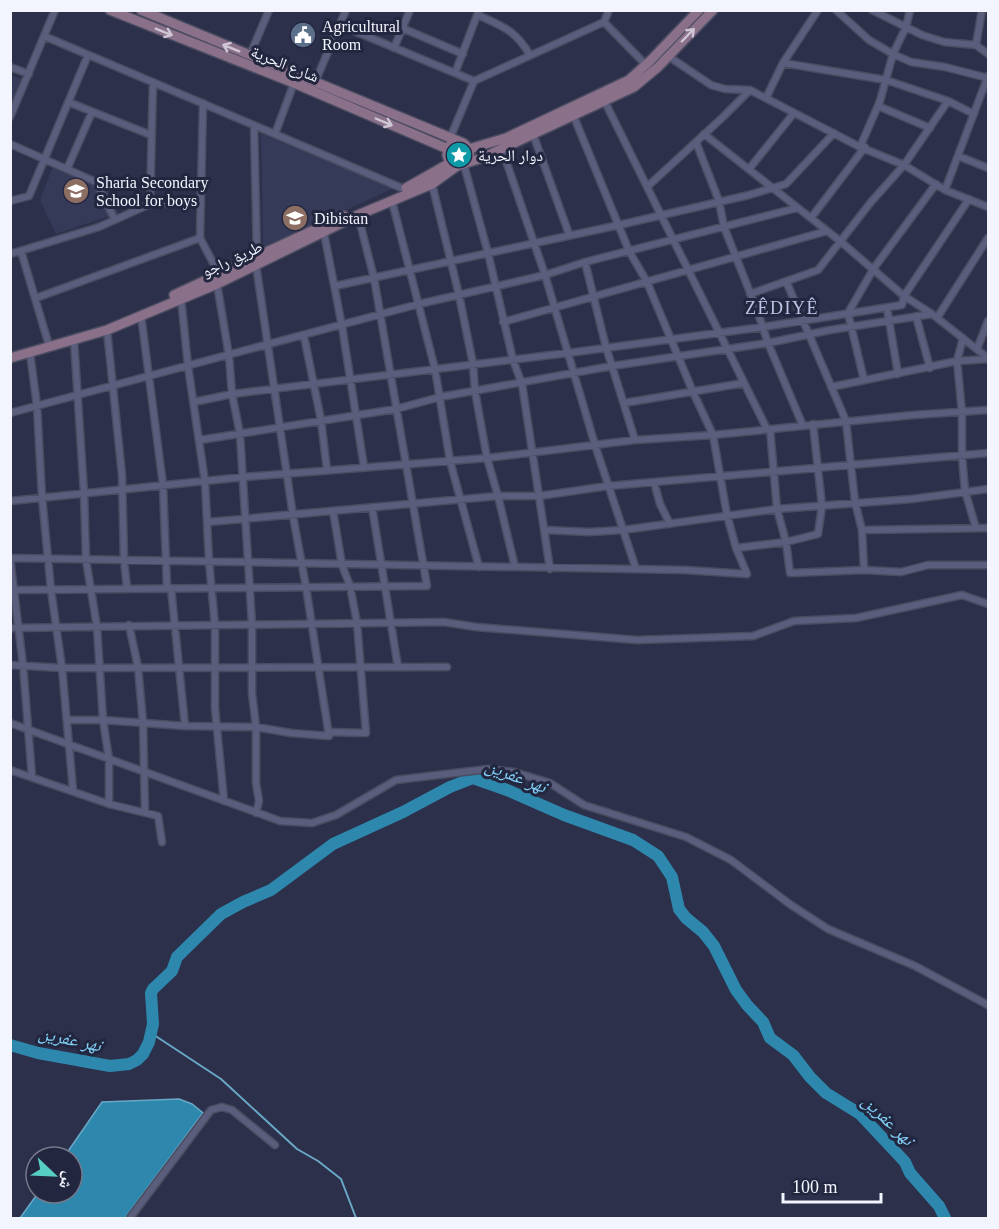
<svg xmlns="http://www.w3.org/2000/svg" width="999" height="1229" viewBox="0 0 999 1229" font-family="'Times New Roman','Noto Naskh Arabic',serif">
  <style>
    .built { fill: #363a59 }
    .water { fill: #2e88ae; stroke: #69a8c6; stroke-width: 1.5 }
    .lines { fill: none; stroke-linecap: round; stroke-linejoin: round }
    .stream { stroke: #69a8c6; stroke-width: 2 }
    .river { stroke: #2e88ae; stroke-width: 12 }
    .street-casing { stroke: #4a4c61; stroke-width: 9 }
    .secondary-casing { stroke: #4a4c61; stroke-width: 12 }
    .street { stroke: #5a5e7c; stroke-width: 6 }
    .secondary { stroke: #8b708a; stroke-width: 9 }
    .oneway { stroke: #cec6d5 }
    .labels { text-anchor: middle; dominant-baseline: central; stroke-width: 6; stroke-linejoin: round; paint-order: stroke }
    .poi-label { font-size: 16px; fill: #f2f4fe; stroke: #23263f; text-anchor: start }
    .street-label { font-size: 16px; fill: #f2f4fe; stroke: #23263f }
    .neighbourhood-label { font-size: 18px; letter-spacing: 1.5px; fill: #bec4e5; stroke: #23263f }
    .water-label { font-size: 18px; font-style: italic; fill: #80cef4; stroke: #23263f }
  </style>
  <rect width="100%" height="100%" fill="#2c304a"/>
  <!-- built -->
  <path class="built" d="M11,75l10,4 -10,25z
    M261,134l133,54 -131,60z
    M55,161l49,21 14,31 -62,21 -16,-34z"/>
  <!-- water -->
  <path class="water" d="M179,1099l13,5 11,9 -78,105h-105l18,-25h34v-36h-8l38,-55z"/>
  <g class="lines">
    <!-- stream -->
    <path class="stream" d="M151,1033l70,46 76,70 21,12 23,18 15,39"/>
    <!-- river -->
    <path class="river" d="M10,1045l28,8 72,13 19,-2 8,-4 6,-6 6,-12 4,-18 -2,-31 2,-4 19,-18 5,-14 44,-43 22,-12 28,-12 62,-46 70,-32 47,-25 23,-9 34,12 57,25 69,25 25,16 14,21 7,32 7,9 17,14 11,14 22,44 11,15 16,17 7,16 23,17 17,22 16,16 34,21 45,48 5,11 29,33 6,12"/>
    <!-- street casing -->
    <g class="street-casing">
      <path id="street" d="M836,10l33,30 24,14 18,8 34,5 43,11
        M872,10l50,25 22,7 32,3 12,9
        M478,15c26,12 37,15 52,40
        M604,22l43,44
        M340,25l134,56 130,-59 5,-12
        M402,28l61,26
        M44,36l360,153
        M976,45l6,-35
        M394,48l16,-38
        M250,55l19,-45
        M668,56l43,29 14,4 25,1 110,57 44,18 41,25 43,17
        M783,63l35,-53
        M10,67l19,7
        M455,73l24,-63
        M315,82l31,-72
        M766,98l17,-35 103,17 62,21 26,13
        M68,102l83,33
        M605,102l162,327
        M203,103l-3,135 19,36
        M878,106l52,22
        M10,117l45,-107
        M254,125l3,131
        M275,134l19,-51
        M533,134l36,100
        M704,134l136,107 64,55 28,18 56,44
        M450,138l24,-57
        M696,142l23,59 5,26 33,83 11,33 35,83
        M10,144l86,38 19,38
        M860,147l20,-46 13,-47 13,-27 4,-17
        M502,149l43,126 50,170 41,124
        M958,156l30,12
        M464,165l24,88 25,107 9,24 28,185
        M67,169l25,-57
        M749,169l45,-56
        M432,184l27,111 14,69 2,27 12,67 11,38 17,71
        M647,187l76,-70 27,-27
        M945,190l43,-114
        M10,201l19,-5 59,-141
        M392,201l43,168 15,92 29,106
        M150,204l3,-122
        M811,218l54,-71
        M324,233l18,93 22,141
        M21,251l27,91
        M10,254l89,-27 51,-23 50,-1
        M585,262l21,85 29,93
        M217,284l12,72 3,38 8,40 12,190v69l4,34v56l3,18 -3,12
        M335,286l284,-61 130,-30 37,-11 48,-51
        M750,294l68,-24 53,-68 33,-37 44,-64
        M36,298l164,-60
        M181,298l7,68 17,116 4,79 6,65v82l9,93
        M887,308l11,66
        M141,315l22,170 4,103
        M916,316l14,52
        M937,318l51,-80
        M503,322l324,-91
        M107,330l15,145 2,85 3,29
        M304,336l17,84 6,50
        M963,338l-6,23 5,51v44l3,35 11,37
        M74,340l10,153 2,67 11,67 6,93 6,39v45
        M977,349l11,-28
        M30,353l7,53 5,91 9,93 11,78 11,122
        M864,380l-16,-67 26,-45 62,-84
        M831,387l126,-26 31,-2
        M194,402l38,-8 336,-41 195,-26 139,-22 2,-9 65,-97
        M624,403l120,-20
        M10,413l409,-109 126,-29 40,-13 212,-54
        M770,429l7,80 9,33 4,31 74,-3 -2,-40 -7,-28 -9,-81 -60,-140
        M200,440l196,-31 44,-12 172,-31 156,-23 62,-13 102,-16
        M654,482l6,22 10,20
        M10,501l234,-24 243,-19 148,-18 78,-5 200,-20 75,-5
        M372,507l26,160
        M208,522l290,-26h41l69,-10 380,-33
        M545,530l44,2 34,-2 154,-21 135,-10 76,-10
        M862,530l126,-2
        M736,548l50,-6 32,-8 4,-28 -9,-82
        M10,558l675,12 62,4 -11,-26 -9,-33 -14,-80 -20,-43 -46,-110 -18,-31 -55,-134
        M10,558l13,107 9,112
        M864,570l37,2 27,-7h60
        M171,588l14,138
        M10,590l417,-4 -53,-308 -16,-63
        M129,625l9,42 5,56 2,89
        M10,628l434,-6 32,5 161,13 116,-4 41,-15 62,-3 106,-23 26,9
        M10,665l52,3 385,-1
        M67,720h36l82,6 71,1 35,6 38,3 -23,-149 -13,-71 -37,-251
        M10,723l270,98 32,2 24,-8 60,-35 92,-11 26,3 36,11 34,22 102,32 45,23 60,45 37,24 87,37 73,39
        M328,732l38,1 -9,-110 -7,-37 -8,-21 -9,-54
        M10,770l99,34 49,12 4,26
        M130,1218l81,-108 11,-3 10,3 43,35"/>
    </g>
    <!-- secondary casing -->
    <g class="secondary-casing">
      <path id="secondary" d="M110,10l184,73 154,66
        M141,10l322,133c7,5 9,12 3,20l-9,3 -7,-3 -3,-8 3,-10 10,-3
        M469,149l37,-11 123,-58 22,-20 48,-50
        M466,163l16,-5 152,-71 24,-20 55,-57
        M406,188l44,-25
        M174,295l170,-79
        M10,358l97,-28 110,-46 141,-69 74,-31 25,-18"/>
    </g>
    <!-- street -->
    <use href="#street" class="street"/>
    <!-- secondary -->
    <use href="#secondary" class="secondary"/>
  </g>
  <!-- one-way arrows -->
  <defs><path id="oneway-shaft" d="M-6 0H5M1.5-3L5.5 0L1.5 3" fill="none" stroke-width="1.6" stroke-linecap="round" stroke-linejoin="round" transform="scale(1.5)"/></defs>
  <g class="oneway">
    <use href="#oneway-shaft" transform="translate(164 32) rotate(22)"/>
    <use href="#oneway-shaft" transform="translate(688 35) rotate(-46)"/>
    <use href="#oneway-shaft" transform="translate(231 48) rotate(-158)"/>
    <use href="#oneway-shaft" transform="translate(384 122) rotate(23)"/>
  </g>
  <!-- icons -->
  <defs>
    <g id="civic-disc" transform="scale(1.35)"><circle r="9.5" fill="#5c6f8a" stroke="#23263f"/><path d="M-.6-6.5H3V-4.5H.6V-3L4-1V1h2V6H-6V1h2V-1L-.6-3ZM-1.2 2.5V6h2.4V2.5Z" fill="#fff"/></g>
    <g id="sight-disc" transform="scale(1.35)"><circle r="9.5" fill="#0f9aa8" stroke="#23263f"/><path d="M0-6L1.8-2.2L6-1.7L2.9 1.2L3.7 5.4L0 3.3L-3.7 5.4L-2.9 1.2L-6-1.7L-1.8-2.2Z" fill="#fff"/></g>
    <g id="school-disc" transform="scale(1.35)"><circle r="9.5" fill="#8d6e63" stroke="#23263f"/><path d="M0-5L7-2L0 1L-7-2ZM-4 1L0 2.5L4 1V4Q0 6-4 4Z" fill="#fff"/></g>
  </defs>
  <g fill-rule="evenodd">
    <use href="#civic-disc" x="303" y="35"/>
    <use href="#sight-disc" x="459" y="155"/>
    <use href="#school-disc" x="76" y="191"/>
    <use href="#school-disc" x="295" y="218"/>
  </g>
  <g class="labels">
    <!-- poi labels -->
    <g class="poi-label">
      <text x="322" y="26">Agricultural<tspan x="322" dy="18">Room</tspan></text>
      <text x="478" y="155">دوار الحرية</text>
      <text x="96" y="182">Sharia Secondary<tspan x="96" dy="18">School for boys</tspan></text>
      <text x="314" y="218">Dibistan</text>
    </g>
    <!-- street labels -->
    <g class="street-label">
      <text transform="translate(285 64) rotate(22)">شارع الحرية</text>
      <text transform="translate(232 259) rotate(-25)">طريق راجو</text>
    </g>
    <!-- neighbourhood labels -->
    <g class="neighbourhood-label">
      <text x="782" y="308">ZÊDIYÊ</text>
    </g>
    <!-- water labels -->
    <g class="water-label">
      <text transform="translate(516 776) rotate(21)">نهر عفرين</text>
      <text transform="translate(70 1039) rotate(12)">نهر عفرين</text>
      <text transform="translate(888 1120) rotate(44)">نهر عفرين</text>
    </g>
  </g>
  <!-- border -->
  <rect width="999" height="1229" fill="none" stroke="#f2f4fe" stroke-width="24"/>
  <!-- north arrow -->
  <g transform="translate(54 1175) rotate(113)"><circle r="28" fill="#23263f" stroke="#76788b" stroke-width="1.5"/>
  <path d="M0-4.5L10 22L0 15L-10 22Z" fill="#56cec4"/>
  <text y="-9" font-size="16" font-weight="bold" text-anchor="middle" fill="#f2f4fe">ش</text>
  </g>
  <!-- scale -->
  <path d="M783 1193v9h98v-9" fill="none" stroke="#f2f4fe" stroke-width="3"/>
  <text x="792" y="1193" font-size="18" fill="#f2f4fe" stroke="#23263f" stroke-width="4.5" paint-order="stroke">100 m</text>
</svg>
